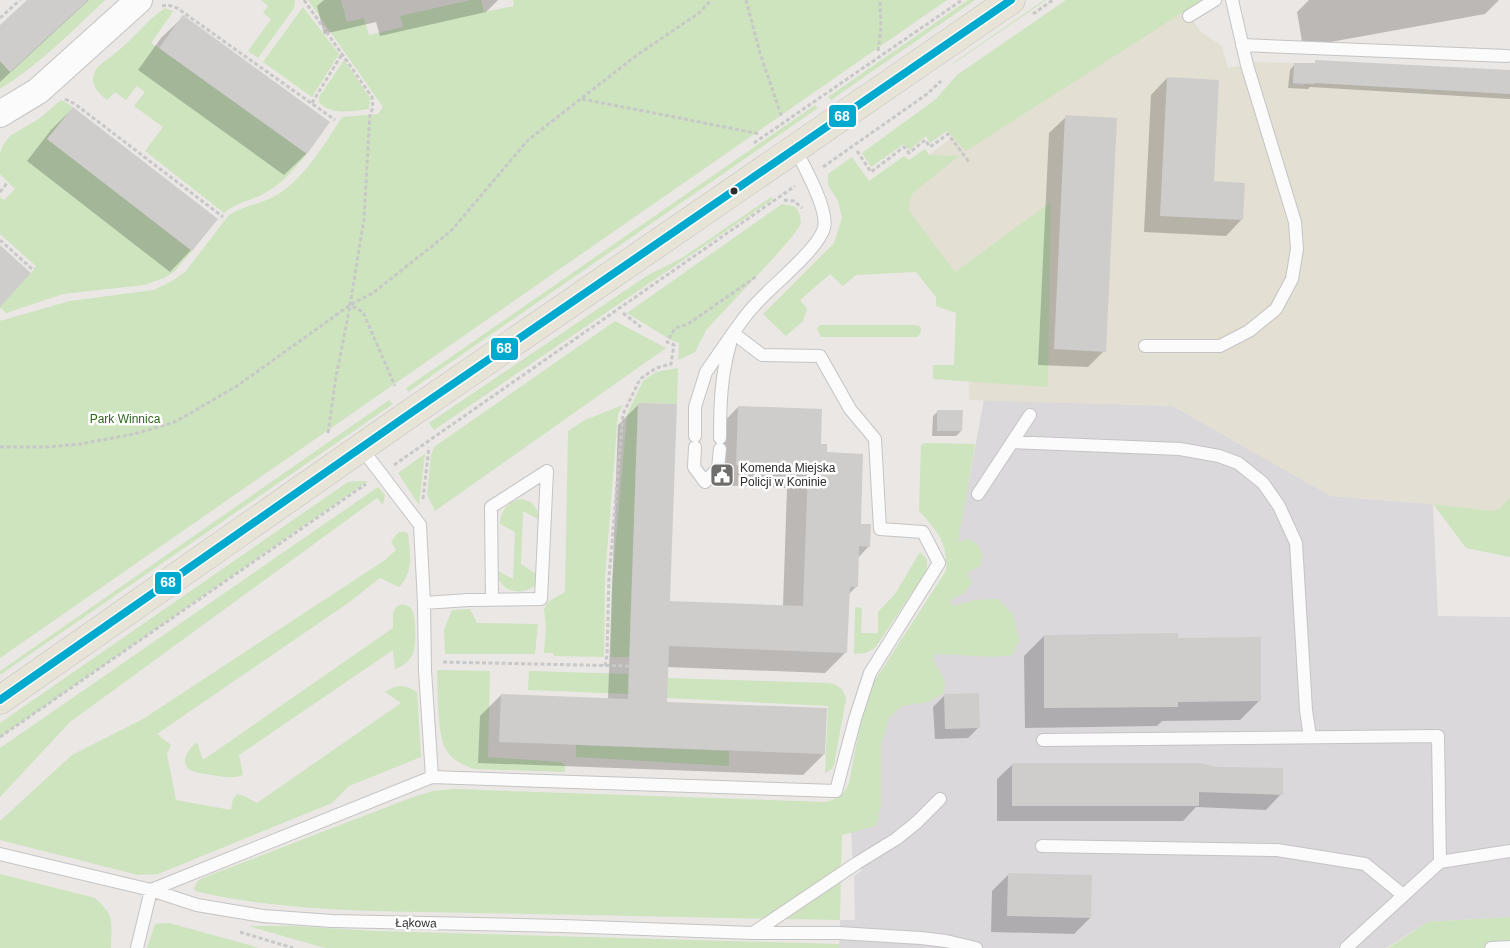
<svg xmlns="http://www.w3.org/2000/svg" width="1510" height="948" viewBox="0 0 1510 948" font-family="Arial,sans-serif">
  <style>
    .industrial { fill: #dbd8db }
    .education { fill: #e4dfd3 }
    .green { fill: #cde4bf }
    .shadow { fill: #0003 }
    .building { fill: #cfcdcb }
    .lines { fill: none; stroke-linecap: round; stroke-linejoin: round }
    .service-casing { stroke: #c4c4c4; stroke-width: 14 }
    .minor-casing { stroke: #c4c4c4; stroke-width: 28 }
    .primary-casing { stroke: #c6c4c3; stroke-width: 29 }
    .path { stroke: #c8c8c8; stroke-width: 3; stroke-dasharray: 4 2.5; stroke-linecap: butt }
    .service { stroke: #fcfbfb; stroke-width: 12 }
    .minor { stroke: #fcfbfb; stroke-width: 26 }
    .primary { stroke: #e7e3d6; stroke-width: 28 }
    .bus-1-casing { stroke: #fff; stroke-width: 11 }
    .bus-1 { stroke: #00a9ce; stroke-width: 8 }
    .bus-dot { fill: #2d2d2d; stroke: #fff; stroke-width: 2 }
    .labels { text-anchor: middle; dominant-baseline: central; stroke-width: 5; stroke-linejoin: round; paint-order: stroke }
    .park-label { font-size: 12px; fill: #2d691e; stroke: #fff }
    .poi-label { font-size: 12px; fill: #2d2d2d; stroke: #fff; text-anchor: start }
    .street-label { font-size: 12px; fill: #2d2d2d; stroke: #fff }
    .line-badge { stroke: #fff; stroke-width: 2 }
    .badge-label { font-size: 14px; text-anchor: middle; font-weight: bold; fill: #fff }
  </style>
  <rect width="100%" height="100%" fill="#eae7e4"/>
  <!-- industrial -->
  <path class="industrial" d="M984,399l189,7 158,90 102,8 5,112 72,1v300l-82,5 -42,26h-547l1,-28h15l-1,-44 8,-6 -10,-14 -2,-69 102,-216z"/>
  <!-- education -->
  <path class="education" d="M1133,0l50,4 16,26 23,16 6,22 19,-3 6,-3 41,1 -1,22 11,1v-2h10l1,-1 195,11v403l-10,11 -8,3 -59,-7 -102,-8 -158,-90 -204,-6 -2,-80 -91,-125z"/>
  <!-- green -->
  <path class="green" d="M89,0h16c-33,31 -66,65 -105,89v-28l10,11z
    M261,0h34l-1,8 -36,50 -10,-7 23,-32 -8,-6 5,-7z
    M308,0h33l6,22 17,-4 5,17 34,-8 -3,-11 71,-16h10l3,12 30,-6 -1,-6h434l-947,658v-337l70,-20 84,-11 18,-9 13,-9 44,-57c14,-9 32,-11 46,-19 28,-15 51,-54 67,-79l36,-3 5,-7z
    M968,0h7l-144,100 -3,-3z
    M1044,0h2l-93,64v-1z
    M1066,0h136l-236,151 -19,-20 -17,12 -4,-7 -17,14 -5,-6 -33,23 -9,-14 74,-54 21,-24z
    M303,7l36,47 -27,43 -49,-35z
    M165,8l8,3 -1,2 -21,30 8,5 148,106c-13,15 -27,32 -44,40 -13,7 -28,9 -39,19l-79,-62 18,-24 -29,-21 11,-14 -8,-6 -11,14 -11,-8 -8,8c-8,-7 -17,-14 -13,-26 2,-8 13,-14 19,-19 19,-14 33,-34 52,-47z
    M344,60l26,38 -1,11c-15,2 -39,7 -50,-7v-5z
    M61,100l12,7 -25,32 144,112 -17,20 -11,7 -20,7 -81,9 -57,19 -5,-5 -1,1v-9l31,-27 5,-7 -36,-32v-37l4,3 11,-11 -15,-15v-21l3,-8 7,-9 30,-18z
    M815,105l3,3 -410,284 -2,-4z
    M925,149l4,6 30,1 -45,36c-6,8 -7,14 -2,23l43,57 96,-70 -3,185 -115,-8v-14h21l2,-52 -20,-7v-9l-20,-25 -60,3 -13,11 -13,-12 -30,26 7,9 -4,12 -17,15 -23,-22 71,-71 8,-25 -4,-17 -10,-16v-11l24,-17 17,24 35,-25 5,4z
    M771,197l2,2 -339,231 -5,-7 219,-148 34,-17z
    M782,204l14,3 4,8 1,9 -9,13 -25,28 -61,65 -11,22 -17,8 1,-17 -8,-3 -44,-27z
    M615,321l51,27 -231,163 -8,-16 4,-40 3,-8z
    M819,325h96l5,1c2,5 1,8 -3,11h-96l-4,-8z
    M678,368l-1,36 -39,-1 -9,254h-18l1,-71 15,-172 16,-33 13,-9z
    M389,400l4,4 -393,271v-4z
    M623,405l-5,9 -13,163 -1,80 -50,-1 -1,-3h-9l2,-25 -2,-19 5,-8 16,-9 3,-161 17,-11z
    M925,443l50,1 -17,99 9,-4 10,4 6,13 -3,10 -13,7 5,10 -9,11 -11,5 -3,5 9,1 16,-5 24,-1 15,15 6,26 -6,15c-25,4 -51,-1 -77,-1l-4,5 13,21 -1,13 -16,9 -26,4 -13,12 -8,27v60l-5,21 -34,9 -2,85c-121,-2 -242,-5 -363,-7 -94,-2 -190,0 -282,-22l-1,-3 4,-7 5,-3 210,-81 20,-6 21,-2 371,13c12,-2 19,-8 24,-19l17,-89 80,-123c2,-29 -9,-40 -27,-60l2,-66z
    M425,454l-6,51 -21,-32z
    M356,481h12l-368,256v-14l348,-241z
    M378,487l7,8 -2,10 -6,-7 -307,224 -70,75v-49z
    M1510,497v60l-44,-9 -33,-44 59,7 8,-3z
    M522,499c10,2 17,9 16,20l-15,-8 -2,53 15,10 -2,12c-13,11 -37,5 -36,-15l15,8 2,-47 -15,-8c0,-13 9,-24 22,-25z
    M399,532h6l3,2c2,20 6,38 -9,53l-19,-9 -32,25 -191,131 14,11 -4,9 9,46 55,10 2,-11 4,-5 7,2 13,7 144,-100 -16,-11c11,-8 20,-8 32,0l4,65 -72,29 -17,17 -174,71 -20,1 -138,-35v-19l72,-66 71,-36 242,-159 11,-10 -5,-9z
    M920,552l7,7v11l-52,78 -10,5 -11,1 1,-47 7,1 -1,25h17v-21l17,-18z
    M402,604c4,1 8,2 10,6 4,7 4,32 2,40 -2,10 -11,16 -19,19l-2,-19 -154,105 4,20c-10,4 -21,2 -31,0 -6,-1 -15,-2 -20,-4 -15,-8 -3,-22 5,-29l6,18 190,-132v-15l3,-6z
    M470,609l7,14 61,1 -3,30h-90l-1,-24 8,-20z
    M437,670l53,1 -2,86 73,5 4,3v7l-90,-3c-11,-3 -23,-9 -29,-19 -9,-16 -8,-60 -9,-80z
    M529,671l99,3v20l-100,-4z
    M667,678l161,5c10,1 16,6 18,16l-12,66 -2,4 -7,4 3,-67 -161,-8z
    M576,745l153,6v15l-153,-9z
    M0,874l95,24c21,19 16,23 16,50h-111z
    M1510,917v31h-122l40,-26z
    M169,923l80,22 10,3h-112l8,-24z
    M248,926h46l82,5 463,13v4h-514z"/>
  <!-- shadow -->
  <path class="shadow" d="M29,0h60l-89,82v-55z
    M324,0h174l-12,12 -106,24 -4,-14 -52,12 -7,-28z
    M1309,0h190l-14,14 -182,33 -6,-35z
    M183,17l145,105 -22,32 -22,21 -146,-105 23,-32z
    M1316,62l194,10v27l-200,-12 -2,2 -20,-1 2,-18 5,-6h19z
    M1167,78l45,104 30,37 -16,17 -82,-4 7,-137z
    M73,108l118,142 -21,22 -143,-111 24,-31z
    M1066,117l38,234 -16,16 -50,-2 11,-232z
    M639,404l30,198 114,4 4,-118 -71,-3 2,-57 20,-21 82,38 6,9 43,92 -11,12 -2,29 -8,8 -2,57 -21,21 -158,-6 -2,36 159,51 -21,21 -325,-12 2,-47 21,-21 107,4 10,-274z
    M938,411l23,20 -5,5h-24l1,-20z
    M1044,636l132,3 84,61 -20,20 -78,1 -5,5 -132,2 -1,-72z
    M944,696l35,31 -11,11 -33,1 -2,-32z
    M1013,764l268,30 -15,16 -70,-3 -13,14h-186v-42z
    M1009,874l81,44 -16,16 -83,-2 1,-41z"/>
  <!-- building -->
  <path class="building" d="M27,0h61l-78,72 -10,-11v-36z
    M183,15l147,107 -23,32 -148,-106z
    M1315,60l195,10v24l-195,-11 -1,1 -21,-1 1,-20h21z
    M1167,77l52,3 -5,101 31,2 -2,37 -83,-4z
    M73,107l145,112 -26,32 -145,-112z
    M1065,115l52,3 -11,234 -52,-3z
    M0,245l31,28 -31,34z
    M638,403l39,1 -7,197 133,5 5,-138 -72,-3 2,-59 84,3 -1,35h6v8l36,2 -2,70h10l-1,23 -11,-1 -1,41h-8l-3,66 -178,-7 -2,56 160,6 -2,46 -326,-12 2,-48 127,5z
    M937,410h26l-1,21h-25z
    M1178,633v5l83,-1v64l-83,1v5l-134,1v-73z
    M979,693l1,35 -35,1 -1,-35z
    M1012,763h187l19,4 65,1v27l-84,-3v14h-187z
    M1008,873l84,2 -1,43 -84,-2z"/>
  <g class="lines">
    <!-- service casing -->
    <g class="service-casing">
      <path id="service" d="M1189,16l26,-16
        M1242,45l265,11
        M1145,346h75l29,-15 27,-22 16,-30 5,-30 -2,-27 -48,-157 -15,-65
        M695,436v-29l11,-35 27,-39
        M720,438c0,-34 1,-62 10,-94
        M1012,442l168,7 39,7 19,7 25,20 16,23 17,37 10,167 4,27
        M695,447l-1,20 11,15 13,-14 2,-19
        M978,494l52,-79
        M492,599l-1,-92 56,-36
        M424,603l44,-3 73,-1 6,-128
        M1043,740l395,-4 2,126 -94,86
        M432,777l404,14 19,-72 15,-46 69,-110 -16,-31 -43,-3 -5,-90 -25,-30 -30,-53 -58,-1 -29,-22c7,-9 13,-19 21,-27 16,-19 64,-56 70,-78 5,-18 -20,-62 -29,-79
        M1042,846l235,4 88,14 38,31
        M0,854l151,36 46,15 66,11 69,5 230,5 191,7h86l82,5 25,3 30,7
        M1440,862l70,-11
        M753,933l104,-70 39,-24 20,-16 24,-24
        M137,948l14,-58 281,-113 -7,-106 -1,-68 -4,-78 -58,-76
        M1491,948l19,-1"/>
    </g>
    <!-- minor casing -->
    <g class="minor-casing">
      <path id="minor" d="M0,114l38,-23 101,-91"/>
    </g>
    <!-- primary casing -->
    <g class="primary-casing">
      <path id="primary" d="M0,700l405,-283 606,-417"/>
    </g>
    <!-- path -->
    <path class="path" d="M304,0l68,97 1,11 -3,5 -6,106 -14,86 13,7 32,74
      M746,0l14,53 22,65
      M162,6l6,-1 9,3 158,112
      M1033,14l20,-14
      M0,18l20,-18
      M878,51l3,-23 -1,-28
      M65,99l10,5 148,113
      M582,99l178,35
      M312,103l30,-49
      M754,143l208,-143
      M857,151l14,21 33,-25 5,6 16,-13 5,7 18,-13 21,28
      M823,167l104,-73 14,-13
      M0,192l7,-9
      M784,200l10,1 8,7
      M0,240l32,29
      M623,313l18,14
      M328,433l8,-56 14,-71
      M0,447h46l34,-3 54,-10 41,-12 62,-36 113,-81 23,-12 78,-62 77,-91 109,-85 62,-42 12,-13
      M394,465l401,-279
      M423,499l6,-52
      M443,662l186,4
      M605,666l2,-11 2,-78 14,-163 17,-35 16,-11 15,-4 3,-19 -7,-3 8,-14 13,-4 69,-48
      M0,737l366,-253
      M240,932l53,16"/>
    <!-- service -->
    <use href="#service" class="service"/>
    <!-- minor -->
    <use href="#minor" class="minor"/>
    <!-- primary -->
    <use href="#primary" class="primary"/>
    <!-- bus-1 casing -->
    <g class="bus-1-casing">
      <path id="bus-1" d="M0,700l405,-283 606,-417"/>
    </g>
    <!-- bus-1 -->
    <use href="#bus-1" class="bus-1"/>
  </g>
  <!-- icons -->
  <defs>
    <g id="civic-square" transform="scale(1.25)"><rect x="-9" y="-9" width="18" height="18" rx="4" fill="#6f6e6d" stroke="#fff"/><path d="M-.6-6.5H3V-4.5H.6V-3L4-1V1h2V6H-6V1h2V-1L-.6-3ZM-1.2 2.5V6h2.4V2.5Z" fill="#fff"/></g>
  </defs>
  <g fill-rule="evenodd">
    <use href="#civic-square" x="722" y="475"/>
  </g>
  <!-- markers -->
  <circle class="bus-dot" cx="734" cy="191" r="4.5"/>
  <g class="labels">
    <!-- park labels -->
    <g class="park-label">
      <text x="125" y="419">Park Winnica</text>
    </g>
    <!-- poi labels -->
    <g class="poi-label">
      <text x="740" y="468">Komenda Miejska<tspan x="740" dy="14">Policji w Koninie</tspan></text>
    </g>
    <!-- street labels -->
    <g class="street-label">
      <text transform="translate(416 923) rotate(1)">Łąkowa</text>
    </g>
  </g>
  <g class="line-badge">
    <rect x="828" y="104" width="29" height="24" rx="5" fill="#00a9ce"/>
    <rect x="490" y="337" width="29" height="24" rx="5" fill="#00a9ce"/>
    <rect x="154" y="571" width="28" height="24" rx="5" fill="#00a9ce"/>
  </g>
  <g class="badge-label">
    <text x="842" y="121">68</text>
    <text x="504" y="353">68</text>
    <text x="168" y="587">68</text>
  </g>
</svg>
